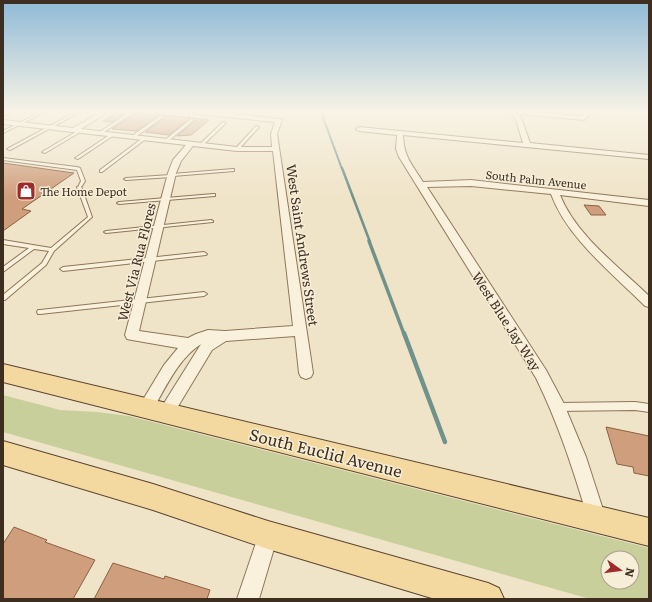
<svg xmlns="http://www.w3.org/2000/svg" width="652" height="602" viewBox="0 0 652 602" font-family="Literata,serif">
  <style>
    .green { fill: #c9cf9b; fill-rule: evenodd }
    .lines { fill: none; stroke-linecap: round; stroke-linejoin: round }
    .stream-far3 { stroke: #6f938a; stroke-width: 2 }
    .stream-far2 { stroke: #6f938a; stroke-width: 2.5 }
    .stream-far1 { stroke: #6f938a; stroke-width: 3.5 }
    .stream { stroke: #6f938a; stroke-width: 4.5 }
    .building { fill: #cf9f7d; stroke: #8d5f41 }
    .lane-casing { stroke: #8d765c; stroke-width: 2 }
    .street-casing { stroke: #8d765c; stroke-width: 2 }
    .primary-casing { stroke: #5b4430; stroke-width: 2 }
    .lane { fill: #faf1dc; fill-rule: evenodd }
    .street { fill: #faf1dc; fill-rule: evenodd }
    .primary { fill: #f3d9a0; fill-rule: evenodd }
    .labels { text-anchor: middle; dominant-baseline: central; stroke-width: 3; stroke-linejoin: round; paint-order: stroke }
    .far-street-label { font-size: 11px; fill: #3d2e20; stroke: #f7eed8 }
    .far-poi-label { font-size: 11px; fill: #3d2e20; stroke: #f7eed8; text-anchor: start }
    .street-label { font-size: 13px; fill: #3d2e20; stroke: #f7eed8 }
    .near-street-label { font-size: 16px; fill: #3d2e20; stroke: #f7eed8 }
  </style>
  <rect width="100%" height="100%" fill="#f0e4c8"/>
  <!-- green -->
  <path class="green" d="M3,395l57,15 37,2 32,4 520,132v51h-59l-587,-167zM608,558h24v24h-24z"/>
  <g class="lines">
    <!-- stream-far3 -->
    <path class="stream-far3" d="M321,112l21,57"/>
    <!-- stream-far2 -->
    <path class="stream-far2" d="M342,168l28,74"/>
    <!-- stream-far1 -->
    <path class="stream-far1" d="M369,241l35,93"/>
    <!-- stream -->
    <path class="stream" d="M404,333l41,109"/>
  </g>
  <!-- building -->
  <path class="building" d="M118,112h9l-14,10 -10,-1z
    M134,112l26,3 -24,16 -24,-2 22,-15z
    M161,115l24,2 6,1 -22,17 -24,-3 19,-14v-2z
    M192,118l17,2 -18,15 -14,1 18,-15v-2z
    M3,163l71,10 -52,36 9,2 -28,20z
    M584,205l15,1 7,9h-15z
    M606,427l43,9v40l-15,-3 -1,-6 -16,-3z
    M14,527l33,13 -2,2 50,18 -22,39h-70v-55z
    M113,563l51,16 1,-3 45,14 -3,9h-113z"/>
  <g class="lines">
    <!-- lane casing -->
    <g class="lane-casing">
      <path id="lane" d="M7,112h4l-8,4v-2z
        M41,112h4l-42,21v-2z
        M76,112h4l-70,38 -3,-1z
        M130,112l3,1 -32,21 -3,-1z
        M160,116l3,1 -29,21h-2v-2z
        M191,119l3,1 -27,22h-2v-2z
        M223,122l3,1 -24,23h-2v-2z
        M256,126l3,1 -21,23h-2v-2z
        M79,130l3,1 -37,22 -3,-1z
        M111,134l3,1 -36,24 -3,-1z
        M144,137l3,1 -45,34h-2v-2z
        M3,158l74,9 3,1 5,13 -3,5h-1l11,31 -38,34 -8,14 -41,35h-2v-5l39,-32 7,-12 -15,-2 -31,23v-5l26,-19 -26,-4v-4l48,8 37,-31 -11,-30 2,-1v-1l2,-4 -4,-11 -74,-10z
        M233,169h1v2l-61,5 -2,1 -45,3 -2,-1 2,-1 44,-3 2,-1z
        M213,194h2v2l-96,8 -2,-1 2,-1z
        M211,220l2,1v1l-107,11 -2,-1 2,-1z
        M204,252l3,2 -1,1 -143,16 -3,-2 3,-2z
        M204,292l3,2 -3,2 -164,18h-2l-1,-2 1,-2h2z
        M635,402l14,2v8l-14,-2 -77,1 -3,-2 -1,-2 1,-2 3,-2z"/>
    </g>
    <!-- street casing -->
    <g class="street-casing">
      <path id="street" d="M101,112h7l-27,17 156,18h35l-1,-13 4,-12 -80,-8 -3,-2h23l66,7 1,1 -5,14 36,239 -2,4 -5,2 -5,-2 -2,-4 -4,-37 -69,5 -14,9 -41,68 -5,2 -5,-2 -3,-5 3,-5 40,-64c-24,16 -36,45 -50,69l-5,2 -5,-2 -3,-5 3,-5 23,-38 14,-17 -46,-8 -5,-1 -2,-4 43,-162 5,-13 13,-15 -183,-21v-4l70,8zM193,146l44,5h36l20,175 -68,5 -17,-1 -12,4 -8,4 -49,-7 37,-158 5,-12z
        M511,112h25l46,4 4,-4h6l-8,8 -65,-6 3,6 8,23 119,12v4l-246,-24c1,23 9,29 20,47l48,-2 178,20v6l-89,-11c16,40 58,71 89,101v11l-4,-1c-33,-33 -78,-68 -94,-112l-80,-8 -44,1 119,183 17,32 23,55 20,62 -2,7 -7,2 -7,-2 -2,-7c-15,-50 -29,-94 -52,-141l-137,-221 -3,-8 1,-14 -38,-4 -3,-2 3,-2 164,16 -7,-23z
        M268,525l7,3 3,7 -19,64h-22l24,-71z"/>
    </g>
    <!-- primary casing -->
    <g class="primary-casing">
      <path id="primary" d="M3,364l646,154v28l-646,-164z
        M3,441l150,43 115,37 220,62 11,5 5,11h-69l-167,-50 -115,-39 -150,-45z"/>
    </g>
    <!-- lane -->
    <use href="#lane" class="lane"/>
    <!-- street -->
    <use href="#street" class="street"/>
    <!-- primary -->
    <use href="#primary" class="primary"/>
  </g>
  <!-- sky -->
  <linearGradient id="sky" x2="0" y2="1"><stop stop-color="#8fbad6"/><stop offset="0.57" stop-color="#f8f3e6"/><stop offset="1" stop-color="#f8f3e6" stop-opacity="0"/></linearGradient>
  <rect width="652" height="196" fill="url(#sky)"/>
  <!-- icons -->
  <defs>
    <g id="shop-square" transform="scale(1)"><rect x="-9" y="-9" width="18" height="18" rx="4" fill="#9e2a2b" stroke="#f7eed8"/><path d="M-5-2.5h2.3a2.7 3.5 0 0 1 5.4 0H5L5.5 6h-11ZM-1.5-2.5h3a1.5 2.3 0 0 0-3 0Z" fill="#fff"/></g>
  </defs>
  <g fill-rule="evenodd">
    <use href="#shop-square" x="26" y="191"/>
  </g>
  <g class="labels">
    <!-- far-street labels -->
    <g class="far-street-label">
      <text transform="translate(536 179) rotate(6)">South Palm Avenue</text>
    </g>
    <!-- far-poi labels -->
    <g class="far-poi-label">
      <text x="40" y="191">The Home Depot</text>
    </g>
    <!-- street labels -->
    <g class="street-label">
      <text transform="translate(303 245) rotate(82)">West Saint Andrews Street</text>
      <text transform="translate(136 262) rotate(-76)">West Via Rua Flores</text>
      <text transform="translate(507 321) rotate(57)">West Blue Jay Way</text>
    </g>
    <!-- near-street labels -->
    <g class="near-street-label">
      <text transform="translate(326 452) rotate(14)">South Euclid Avenue</text>
    </g>
  </g>
  <!-- border -->
  <rect width="652" height="602" fill="none" stroke="#3d2e20" stroke-width="8"/>
  <!-- north arrow -->
  <g transform="translate(620 570) rotate(104)"><circle r="19" fill="#f7eed8" stroke="#ada18e"/>
  <path d="M0-3L7 15L0 10L-7 15Z" fill="#9e2a2b"/>
  <text y="-6" font-size="11" font-weight="bold" text-anchor="middle" fill="#3d2e20">N</text>
  </g>
</svg>
